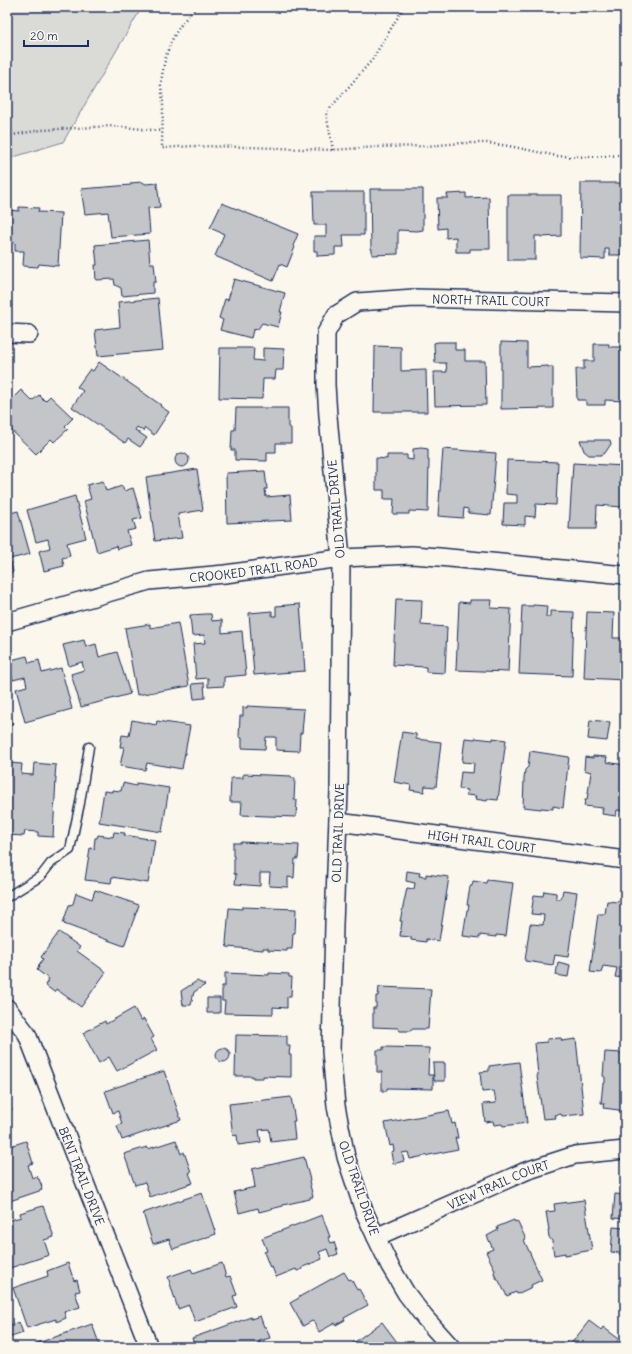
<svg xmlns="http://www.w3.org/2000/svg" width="632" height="1354" viewBox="0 0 632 1354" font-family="Delius,sans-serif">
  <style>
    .green { fill: #dadad7; stroke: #7a849a }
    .building { fill: #c3c5c9; stroke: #1b2f5e }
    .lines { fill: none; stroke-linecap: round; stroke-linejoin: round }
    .lane-casing { stroke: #1b2f5e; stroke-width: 11 }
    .street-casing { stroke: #1b2f5e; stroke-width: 20 }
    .path { stroke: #1b2f5e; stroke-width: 2.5; stroke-dasharray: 1 3; stroke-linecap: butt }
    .lane { stroke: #fbf7ec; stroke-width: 8 }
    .street { stroke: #fbf7ec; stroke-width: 17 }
    .labels { text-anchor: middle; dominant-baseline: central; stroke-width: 3.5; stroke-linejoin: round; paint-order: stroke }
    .street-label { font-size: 12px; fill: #1b2f5e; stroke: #fbf7ec }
  </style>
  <rect width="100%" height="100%" fill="#fbf7ec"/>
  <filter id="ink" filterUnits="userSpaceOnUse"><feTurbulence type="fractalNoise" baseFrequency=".025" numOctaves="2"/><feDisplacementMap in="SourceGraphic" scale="8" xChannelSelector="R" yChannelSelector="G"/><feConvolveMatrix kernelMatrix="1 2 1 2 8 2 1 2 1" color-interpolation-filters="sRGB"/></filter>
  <g filter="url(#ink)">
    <!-- green -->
    <path class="green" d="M7,7h135l-79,135 -56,17z"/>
    <!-- building -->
    <path class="building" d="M142,182l4,2 11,-1 3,24 -12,1 2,26 -39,3 -3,-25 -23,2 -4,-25 50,-4v-2z
      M581,183h44v72h-16v-6h-4v10l-25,-1z
      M370,189h53v41l-6,1 -19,-1v24l-26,1v-6h-1z
      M313,192h51v43h-21l1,12h-9v8l-18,1v-5h-3v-15h12v-11h-12z
      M466,193v5l23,-1 1,52h-20v3h-14v-15l-10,1v-10l-8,1 -1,-31h11l-1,-4z
      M508,195h53v41l-20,1v-1h-6v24h-27z
      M222,203l76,31 -5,12 2,1 -8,20 -7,-3 -7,17 -58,-25 9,-22 -14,-6z
      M19,207l20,1 -1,4 23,1 -3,53 -19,-2 -1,3 -15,-1 1,-15h-9v-8l-8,-1 2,-32 10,1z
      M148,240l2,23h4l2,19h-3v11l-31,3 -1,-8 -6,-3 -1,-6 -18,1 -1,-15h2l-2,-20z
      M234,279l51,14 -5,19h2l-4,15 -16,-4 -4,6 -5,1 -2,8 -31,-8 3,-10 -4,-2 6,-19 3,1z
      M158,298l5,52 -65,6 -3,-26 25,-3 -2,-25z
      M438,342h17v8h10v11h20l1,44 -51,1 -1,-34h13l-1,-9h-11l-1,-20z
      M501,342l26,1v24l21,-1v1h5v41l-52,1z
      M594,344h15v3h16v54l-20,-1v5h-19v-5h-9l-1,-31h8v-8h10z
      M375,346l26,1v24l25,-1 1,42h-53z
      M220,348h34l-1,12 10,1v-13l21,1 -1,21h-7l-1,9h-12l-1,20 -43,-1z
      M99,362l62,43 -1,1 9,6 -15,23 -9,-7 -2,3 -6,-4 -2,3 12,8 -7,9 -12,-8 -3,4 -53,-36 11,-16 -6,-4 13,-18 3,2z
      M21,390l11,11 7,-6 6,6 5,-5 23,22 -8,8 3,3 -14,13 -3,-3 -15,15 -29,-28v-19l5,-4 -2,-2z
      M236,408h52v19l3,1v15h-15v9h-9v9l-32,-1v-10h-4l1,-20h3z
      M580,440h30l1,4 -6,9 -4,2h-12l-5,-4z
      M421,448l7,1v11h1l-1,52 -19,-1v3h-16l1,-15h-10v-9h-8v-32l11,1v-4h20v4l6,1v-11z
      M443,449l53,4 -5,62 -23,-2v-4l-4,-1 -1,10 -25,-2z
      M175 460a7 7 0 1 1 14 0a7 7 0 1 1-14 0Z
      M507,460l51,2 -2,43 -20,-1 -1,13 -10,-1v9l-22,-1 1,-21h13v-8l-11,-1z
      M573,463l51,3 -2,41 -25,-2 -1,24h-27z
      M197,469l6,41 -25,4 4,24 -27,3 -9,-64z
      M265,471l2,18h-2l1,8 24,-2 2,25 -65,3 -1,-50z
      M103,481l3,10 16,-5 2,5 9,-3 9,30 -9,2 3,9 -9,2 4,14 -14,4 -1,-3 -19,6 -13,-51 7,-2 -4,-14z
      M75,496l11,42 -19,5 3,13 -8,2 2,8 -20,5 -5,-20 11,-3 -2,-9 -12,3 -9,-32z
      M18,511l12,43 -20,5 3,13 -6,2v-60z
      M396,599l26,1 -1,25 26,2 -2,46 -19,-1v-5l-33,-2z
      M470,600h22l-1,8 20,1 -3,63 -52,-2 3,-68 11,1z
      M300,604l5,67 -51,4 -5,-62 23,-2v5h4v-10z
      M533,605l14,1 -1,11h4v-6l24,1 -2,64 -53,-2 3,-68h11z
      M587,612l27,1 -1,25h12v42l-41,-2z
      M206,614h5l1,7 10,-1v13l20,-2 4,44 -22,2v9l-16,1v-9l-12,1 -3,-35 12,-1 -1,-8 -12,1 -2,-21z
      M178,623l11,63 -52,9 -12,-67 25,-4v4z
      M84,640l2,7 10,-3 3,13 18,-5 13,42 -49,13 -10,-33 13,-4 -2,-8 -13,4 -6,-21z
      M27,656l2,7 10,-3 3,13 19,-5 11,41 -47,13 -9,-33 11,-3 -2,-9 -12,3 -6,-19z
      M204,683l1,15 -11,1 -2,-15z
      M7,700l6,25 -6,1z
      M247,706l57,3 -2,24h-2l-1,18 -23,-1v-13h-10l-1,12 -23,-1v-10l-3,-1 1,-21h3v-9l4,1z
      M132,720l24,5 1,-4 33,5 -8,43 -35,-6 -2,7 -25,-4 4,-19h-4l2,-12 7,1z
      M590,720l20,2 -3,19 -19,-2z
      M402,732l14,2v5l25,3 -5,45 -11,-1 -1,6 -14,-2 1,-5 -17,-3z
      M465,738l10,1v-1l18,2v-2l13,2 -8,60 -10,-1 -1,2 -12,-2 1,-3 -10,-1 1,-5 -8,-1 2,-17 12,1 1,-10 -12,-1z
      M530,751l39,6 -6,51 -10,-2v3l-12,-1v1l-18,-2 1,-28 1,-9 3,-3z
      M593,756l14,1 -1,5 19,3v46l-8,-1 -1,6 -14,-2 1,-6 -19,-2 1,-6h2l4,-28 -7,-2 1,-13 8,1z
      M9,763l13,1 -1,10 12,1 1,-12 22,2 -1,12h1l-3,60 -15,-1v-4l-13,-1 -1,5 -17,-1v-61h1z
      M243,774l48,2v2h4l-1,22h3l-1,17 -55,-2 1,-13h-12l1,-24h12z
      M123,783l13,3 1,-3 32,5 -7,44 -63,-10 5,-31 8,1v-2l9,1z
      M114,832l11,1 -1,2 31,5 -7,43 -36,-6 -1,6 -26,-3 5,-32 5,1 -1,-1 1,-10h2l1,-3 15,2z
      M241,842l58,3 -1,14h-3l-1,19 -6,-1v10l-19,-1 1,-13h-10v13l-25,-2 1,-10h-2v-18h-1v-13h8z
      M407,871l13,2 -1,3 7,1v-3l23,3 -10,64 -13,-2v3l-15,-2v-3l-11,-1 2,-15h-2l7,-33 7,1 1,-6 -9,-2z
      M487,880l26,3 -7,53 -10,-1v2l-16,-2v3l-17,-2 4,-26h1l1,-5h-2l3,-19h2l1,-5 13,2z
      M95,890l44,15 -15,41 -60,-22 1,-1h-2l6,-18 4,-1 3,-11 16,6z
      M563,890l14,2 -9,65 -13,-2 -2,10 -28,-4 5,-37 13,1 1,-10 -13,-1 3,-19 9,1 1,-5 12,2v6h5z
      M620,899h5v79l-10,-1 2,-9 -14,-2 -2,7 -11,-1 8,-58h7l2,-13 10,1v-1h2z
      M242,907l54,2 -1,24h-2l-1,16h-5v2l-19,-1v-2h-5v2l-36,-3 -1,-4 3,-35 13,1z
      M59,932l21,15 -3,4 29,21 -25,35 -25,-18 -2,3 -9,-7 4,-6 -12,-9 2,-3 -1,-1 5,-7 -2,-2z
      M558,962l12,3 -2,12 -12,-2z
      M225,973l44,2v-2l20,1v3h3l-1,19h-3l-1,1v11l-14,-1v7l-49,-1 1,-12h-3v-15h3z
      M197,981l8,4 -11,7 -3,13h-8l-2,-14z
      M379,987l52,2 -3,40h-15l-3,2h-10l-2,-3 -25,-1v-19h3v-12h2z
      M207,998h13v15h-13z
      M134,1008l7,13 3,-2 10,18 -3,2 6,11 -40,21 -8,-14 -10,6 -16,-30 22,-12 1,3z
      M236,1035l51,1v10h3l-1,9h2v22l-28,-1v2h-10v-2h-18z
      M561,1038l1,3 14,-2 8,75 -22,2 -1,-2 -6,1 1,3 -13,1 -6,-43 1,-1 -3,-32 12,-1v-3z
      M383,1047l46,1 -1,27h5v14l-46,-1v3h-5v-19h-5v-22h6z
      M216 1055a7 7 0 1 1 14 0a7 7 0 1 1-14 0Z
      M605,1052l17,1v3h3v56l-6,-1v-1l-16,-2 1,-5h-3l2,-20h2v-6l-2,-1z
      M519,1062l8,61 -24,3 -1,-2 -8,1 -1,-4 -8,1 -2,-18 13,-1 -2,-12 -12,1 -2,-20 9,-1v-5z
      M433,1063h12v18h-11z
      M164,1071l17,49 -59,20 -5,-14 5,-2 -4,-13 -5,2 -8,-22z
      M291,1097l4,24h-2l2,18 -24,3 -2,-13 -10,1 2,12 -23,3 -1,-10 -4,1 -4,-32z
      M7,1101l5,9 -5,3z
      M449,1111l3,13 3,-1 3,15h-3l3,11 -48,10 -2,-7 -6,1 2,8 -11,3 -2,-12 3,-1 -1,-6 -3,1 -5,-23z
      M176,1140l5,14 3,-2 7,20 -2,1 4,10 -43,14 -5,-15 -10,3 -11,-31 23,-7 1,2z
      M26,1141l7,22 -5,2 4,13 5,-2 1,3h1l3,8h-1l1,3 -35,12v-55z
      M304,1157l6,23 -1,1 4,16h-3v2l-27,6v1l-24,6 -1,-4 -19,5 -5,-21 21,-5 -3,-18z
      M202,1193l14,41 -43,15 -4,-10 -16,5 -10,-31z
      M615,1194l10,1v24l-12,-1z
      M584,1200l8,50 -27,5v-2l-11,2 -2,-14 -3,-4 -1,-7h1l-3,-18 9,-1 -1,-7z
      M43,1206l11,31 -10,3 5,15 -42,14v-48l14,-4 -1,-4z
      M322,1215l8,22h-2l3,6 3,-1 4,12 -8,3 -3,-8 -8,3 3,7 -19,8v2l-6,2 -1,-2 -20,8 -4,-10 -2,1 -6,-16 3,-1 -5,-13z
      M514,1220l1,2 2,-1 9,18 -2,1 18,40 -11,5 1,2 -15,7 -1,-2 -9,4 -9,-17 -2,-1 -2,-5 1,-3 -9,-18 7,-3 -6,-13 11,-6 -1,-3z
      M625,1223v32h-5v-2l-9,-1 2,-25 11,1z
      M68,1263l6,18 3,-1 3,11 -5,1 5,15 -16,5 2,6 -10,4v-3l-29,9 -14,-40 35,-12 -1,-5z
      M222,1263l4,14 4,-1 7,19 -4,1 4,11 -42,15 -6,-17 -11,4 -10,-32 23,-8 2,4z
      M344,1272l5,8 2,-1 6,11 2,-1 9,16 -24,13 1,2 -9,5 -1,-2 -16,9 -5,-10 -2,-1 -9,5 -13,-23 9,-5v-1z
      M260,1316l4,11h2l4,11 -11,3 2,6h-66l-3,-9 59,-21v2z
      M589,1321l12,9 2,-3 16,12 -3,4 6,4h-60l4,-5 4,3z
      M19,1322l4,11 -15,5 -1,-12z
      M382,1322l15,20 -1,2 2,3h-50z
      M92,1324l8,22 -64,1 -1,-3z"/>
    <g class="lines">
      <!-- lane casing -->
      <g class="lane-casing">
        <path id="lane" d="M7,897l34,-21 10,-13 19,-13 10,-47 9,-56"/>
      </g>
      <!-- street casing -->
      <g class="street-casing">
        <g id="street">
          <path d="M7,333l22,1"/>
          <path id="s1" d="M7,622l142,-41 76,-7 116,-16 71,-3 27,2 186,18"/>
          <path id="s2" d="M338,822l287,38"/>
          <path id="s3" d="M7,1008l20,26 122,313"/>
          <path id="s4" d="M376,1237l150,-66 49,-16 50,-5"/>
          <path id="s5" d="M451,1347l-26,-29 -19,-25 -16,-27 -14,-29 -12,-26 -18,-54 -10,-51 -5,-55 3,-127 5,-133 2,-233 -13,-142 -2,-31v-52l10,-18 21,-13 57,-4 211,5"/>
        </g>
      </g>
      <!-- path -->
      <path class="path" d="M197,7c-24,22 -32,44 -36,76 0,7 2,14 2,21 0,15 -1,29 -1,44l31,-2 55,1 85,3 44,-3 50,-1 35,-3h25l22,3 48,10 30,1 38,-2
        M7,136l34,-6 72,-4 49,5
        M333,150l-7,-37 46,-53 32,-53"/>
      <!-- lane -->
      <use href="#lane" class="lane"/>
      <!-- street -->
      <use href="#street" class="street"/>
    </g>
  </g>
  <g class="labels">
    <!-- street labels -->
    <g class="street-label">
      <text stroke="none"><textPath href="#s5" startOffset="1225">NORTH TRAIL COURT</textPath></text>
      <text transform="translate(336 509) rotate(-95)">OLD TRAIL DRIVE</text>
      <text stroke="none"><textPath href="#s1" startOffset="253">CROOKED TRAIL ROAD</textPath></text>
      <text stroke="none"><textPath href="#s5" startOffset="545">OLD TRAIL DRIVE</textPath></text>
      <text stroke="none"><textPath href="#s2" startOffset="145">HIGH TRAIL COURT</textPath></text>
      <text stroke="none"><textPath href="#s3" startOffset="185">BENT TRAIL DRIVE</textPath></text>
      <text stroke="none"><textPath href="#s4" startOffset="133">VIEW TRAIL COURT</textPath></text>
      <text transform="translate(359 1188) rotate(71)">OLD TRAIL DRIVE</text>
    </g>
  </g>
  <!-- margin -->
  <rect width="632" height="1354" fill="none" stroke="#fbf7ec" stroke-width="24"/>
  <rect x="12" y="12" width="608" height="1330" fill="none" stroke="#1b2f5e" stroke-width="1.5" filter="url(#ink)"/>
  <!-- scale -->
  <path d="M24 40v6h64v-6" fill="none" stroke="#1b2f5e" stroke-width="2"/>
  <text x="30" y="40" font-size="12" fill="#1b2f5e" stroke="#fbf7ec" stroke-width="3" paint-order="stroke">20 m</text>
</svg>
